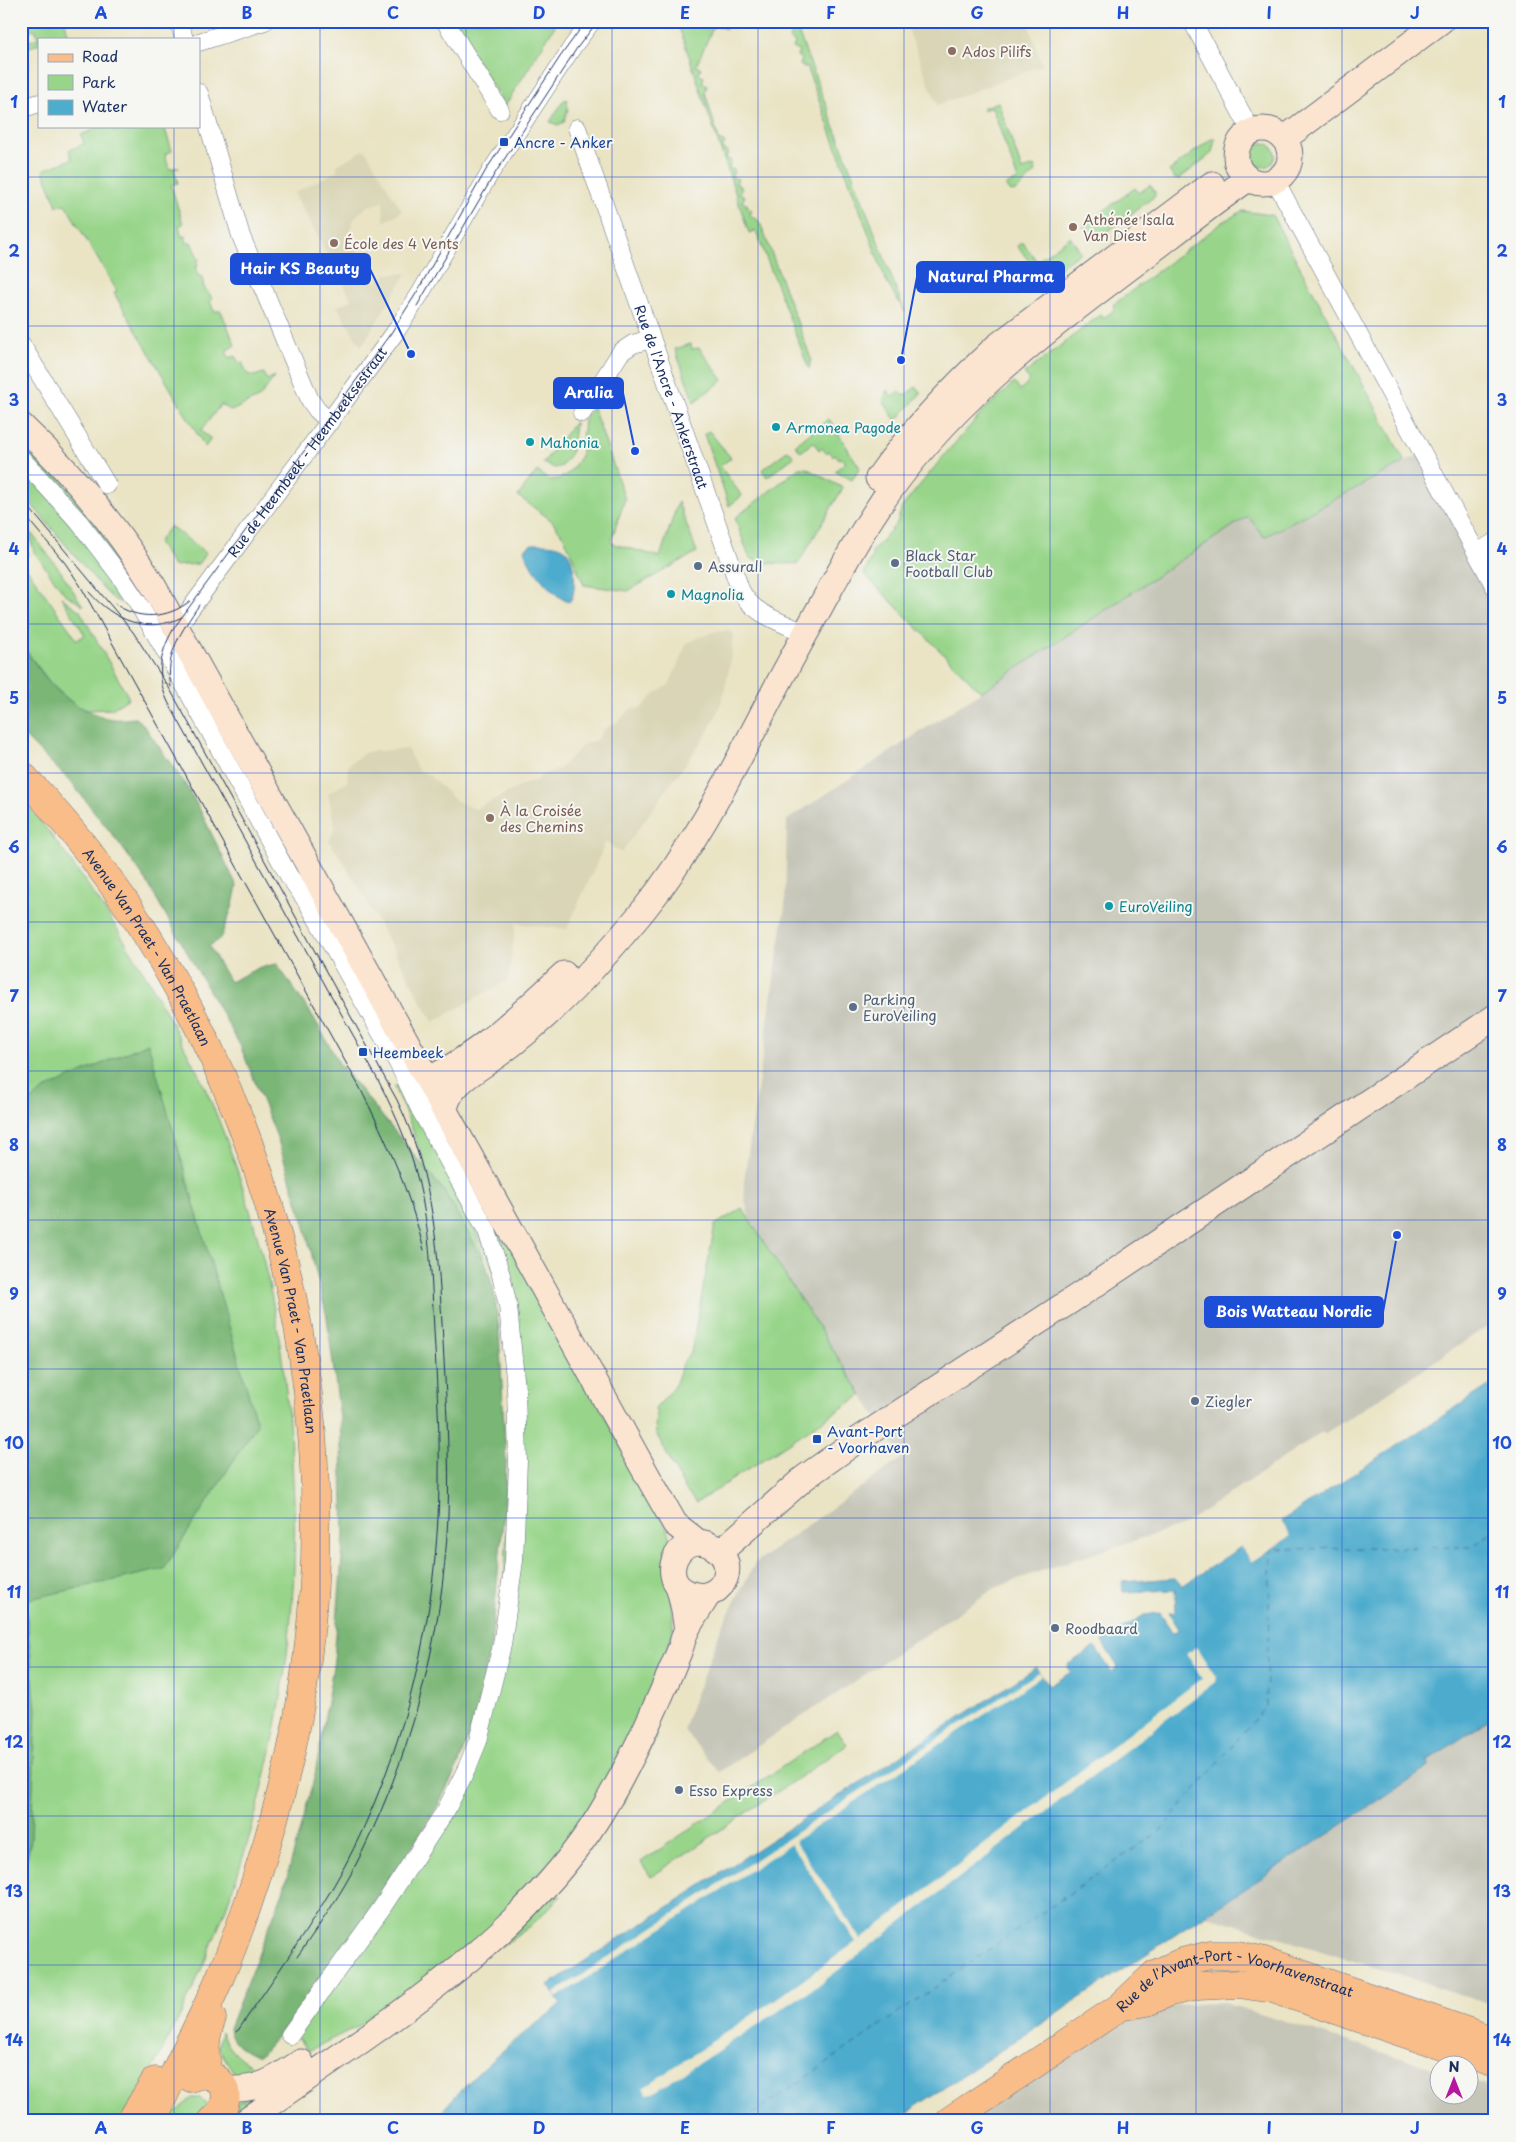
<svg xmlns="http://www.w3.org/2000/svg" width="1516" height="2142" viewBox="0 0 1516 2142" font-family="'Playpen Sans',sans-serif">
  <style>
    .built { fill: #d9d5b6 }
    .industrial { fill: #c5c5b8 }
    .green { fill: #98d58a; stroke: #5a8274 }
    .forest { fill: #7ab676; stroke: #4a726a }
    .water { fill: #4eaccd; stroke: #346e96 }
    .pier { fill: #eae4c5 }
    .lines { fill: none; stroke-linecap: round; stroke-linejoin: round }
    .ferry { stroke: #2d5b85; stroke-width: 1; stroke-dasharray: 6 5; stroke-linecap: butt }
    .street-casing { stroke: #636e82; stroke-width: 19 }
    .secondary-casing { stroke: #636e82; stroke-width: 27 }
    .primary-casing { stroke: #636e82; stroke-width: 29 }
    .street { stroke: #fff; stroke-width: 18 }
    .secondary { stroke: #fce5d0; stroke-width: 25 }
    .primary { stroke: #f8bd89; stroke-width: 28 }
    .tram { stroke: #1b2f5e; stroke-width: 1 }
    .grid { fill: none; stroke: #1d4ed8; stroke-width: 1; stroke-opacity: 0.55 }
    .education-dot { fill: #8d6e63; stroke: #f6f6f2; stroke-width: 2 }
    .transit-dot { fill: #1a4fb4; stroke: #f6f6f2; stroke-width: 2 }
    .culture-dot { fill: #0f9aa8; stroke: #f6f6f2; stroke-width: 2 }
    .service-dot { fill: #5c6f8a; stroke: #f6f6f2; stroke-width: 2 }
    .labels { text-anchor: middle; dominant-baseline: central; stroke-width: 4; stroke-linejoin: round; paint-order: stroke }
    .education-label { font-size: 14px; fill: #785e54; stroke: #f6f6f2; text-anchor: start }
    .transit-label { font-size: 14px; fill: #164399; stroke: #f6f6f2; text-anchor: start }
    .street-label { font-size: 14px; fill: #1b2f5e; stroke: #f6f6f2 }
    .culture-label { font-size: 14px; fill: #0d838f; stroke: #f6f6f2; text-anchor: start }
    .service-label { font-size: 14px; fill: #4e5e75; stroke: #f6f6f2; text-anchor: start }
    .leader { fill: none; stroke: #1d4ed8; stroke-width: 2 }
    .callout-dot { fill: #1d4ed8; stroke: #f6f6f2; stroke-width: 2 }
    .callout { fill: #1d4ed8; stroke: #1d4ed8; stroke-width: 2 }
    .callout-label { font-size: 15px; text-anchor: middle; font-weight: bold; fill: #fff }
    .neatline { fill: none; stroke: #1d4ed8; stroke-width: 2 }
    .grid-label { font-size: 16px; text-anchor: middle; font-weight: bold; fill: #1d4ed8 }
  </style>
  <rect width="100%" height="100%" fill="#f6f6f2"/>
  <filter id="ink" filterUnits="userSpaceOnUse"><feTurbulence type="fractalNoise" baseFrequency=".02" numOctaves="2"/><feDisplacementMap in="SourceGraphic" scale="10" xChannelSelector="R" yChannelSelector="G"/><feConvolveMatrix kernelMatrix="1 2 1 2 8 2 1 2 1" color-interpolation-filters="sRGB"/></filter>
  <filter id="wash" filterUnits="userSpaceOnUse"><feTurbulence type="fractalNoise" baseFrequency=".0096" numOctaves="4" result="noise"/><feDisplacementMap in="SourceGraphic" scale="20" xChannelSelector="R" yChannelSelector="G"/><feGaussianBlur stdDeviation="1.12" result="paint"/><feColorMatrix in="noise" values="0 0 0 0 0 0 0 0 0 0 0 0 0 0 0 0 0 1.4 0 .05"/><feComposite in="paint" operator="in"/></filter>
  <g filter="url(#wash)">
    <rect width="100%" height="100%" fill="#eae4c5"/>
    <!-- built -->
    <path class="built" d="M905,21h122l16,44 -106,40z
      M365,149l37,62 -18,11 -1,-20 -15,4 -12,10 -4,7 -5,14v11h9l9,22 13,14v-7h7v-3l22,-1 -46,74 -24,-41 15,-6 -58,-107 43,-22v-6z
      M728,631l5,2 -2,25 -7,35 -8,23 -12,22 -83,115 -15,-11 -39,87 -51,-6 -8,57 -75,42 -77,-140 -27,-41 6,-14 -7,-33 19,-12 1,-17 18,-13 41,-3 11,21 11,5 26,25 20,9 54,-27 9,-2 3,-5 18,-6 25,-25 13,-4 7,-11 15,-8 13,-13 8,1 16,-16 13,-8 18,-42 26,-11z"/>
    <!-- industrial -->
    <path class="industrial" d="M1422,453l73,135v733l-118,79 -53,34 -2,-2 -139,93 -134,43 -54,20 -276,184 -36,-43 38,-101 34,-65 147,-105 -153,-241 -4,-18 -1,-19 41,-274 2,-86 461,-305 17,22z
      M1495,1716v289l-290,-90 224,-148 -2,-7z
      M1222,2002l216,68v24h30l1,-14 24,7 2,1v33h-538l164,-110z"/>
    <!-- green -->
    <path class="green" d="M21,21h44l4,18h-30v5l-15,5 5,18 -8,4v-35l3,7 14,-5 -3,-9 -14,4z
      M452,21h106l-53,85z
      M677,21h46l3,8 -12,-4 -18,41 5,2 -3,6 6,3 -2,6 5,2 -2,7 14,48 6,3 -3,6 6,3 -2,6 5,3 -2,7 5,2 -2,7 6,2 -2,5 6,3 -3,6 6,3 -3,6 6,3 -1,3 5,2 -2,6 7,3 4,6 50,134 -2,10 -53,-138 -7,2z
      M783,21h11l111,291 -18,-29 -80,-215 -7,-3 2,-6 -5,-3 2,-5 -6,-3 2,-6 -6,-3 3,-6 -6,-3 3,-6z
      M567,99l1,10 -4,13 -6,3 -8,-3 14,-22z
      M998,102l24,68 12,-4 2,6 -20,19 -6,1 -4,-5v-2l12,-5 -26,-73 -9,3 -1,-2z
      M95,126h17l3,6 14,-6h35l8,25 -7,3 4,15 11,-2 -6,2 4,14 -7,2 12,39 -4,2 3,11 3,-1 2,7 4,-1 8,18 -2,1 1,5 -3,1 4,10 3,-1 2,12 6,6 2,6 -2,2 4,9h7l14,34 -9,6 3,7 6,-2 4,7 3,-1 5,12 7,2 10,-3 3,7 8,-4 -15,21 -29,14 -10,-7 -20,27 10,8 -6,8 -91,-154 3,-2 -52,-87 -8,2 -14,-36 29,-11 -3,-9 15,-6 -3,-9 14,-6z
      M1211,139h4l-3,14 -33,26h-4l-6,-8z
      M1251 155a12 12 0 1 1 24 0a12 12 0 1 1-24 0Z
      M1150,185l5,7v4l-60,45 -12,-15 52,-38 4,5z
      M1242,211l30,4 133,247 -141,75 -16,-21 -267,176 -117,-118 9,-19 -2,-2 26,-30 5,-16 45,-55 38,-43 29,-26 6,7 10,-9 -6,-7 76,-59 4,3 11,-9 -2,-4 110,-83z
      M1070,237l11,15 -37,28 -27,-34 5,-4 15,19z
      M691,344l1,5 7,-1 24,32 -29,22 -19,-53z
      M916,387l5,6 -25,28 -13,-20 4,-11 5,6 7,-5 5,5z
      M593,407l32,92 -14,42 3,3 46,13 18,-55 19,50 -69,39 -44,-6 -20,-48 -13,-17 -33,-24 19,-25 12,9 9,-1 11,-6 12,-17 3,-37z
      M829,419l31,49 -8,12 -17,-9 11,-9 -5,-4 -2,1 -4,-5 -2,2 -4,-5 -3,2 -4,-5 -3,2 -6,-8 -12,10 -6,-7z
      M575,422l-3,29 -10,15 -7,2 -12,-5z
      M709,431l22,27 -11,8 22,30 -13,10 -25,-72z
      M21,436l50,54 76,102 -5,3 -121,-145z
      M788,450l6,7 -27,20 -5,-7z
      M21,466l15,15 101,129 -22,-10 -11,-10 -83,-98z
      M799,468h7l37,20 -45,76c-15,-1 -37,2 -49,-7l-14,-39z
      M170,526l36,27 -8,11 -25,2 -15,-24z
      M28,529l31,40 24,37 -19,-13 -30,-41z
      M21,531l8,23 -8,5z
      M21,560l56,80 8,-5 -24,-38 19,14 49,87 -17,11 -25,1 -15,-7 -21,-19 -30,-40z
      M21,800c22,22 40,48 58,73 32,44 61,91 87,139 11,21 22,42 33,63 25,53 45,111 60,168 15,55 24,112 29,169 6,63 9,128 4,192 -14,182 -73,363 -171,517h-100z
      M415,1074l253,456 3,9 2,93 -24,69 -69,130 -106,114 -104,75 -62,31 -12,-15 155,-223 49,-133 16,-352z
      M402,1083l69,136 15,45 -42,-73 -18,-22 -16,-46 -16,-36z
      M742,1208l120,187 -166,108 -10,-12 -30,-58 -1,-10 2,-9 -2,-5c6,-7 13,-14 18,-21 8,-12 7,-27 18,-35l24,-128z
      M654,1730l2,7 -34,68 -5,-3z
      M837,1730l10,15 -196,132 -10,-15z
      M561,1896l-29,29 -32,23 45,-50z
      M221,2032c6,16 25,36 44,36l13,-9 7,2 -42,18 -11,-9 -14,-23z
      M267,2093l-32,25h-3l5,-15 3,-2z
      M192,2098h8l6,6c2,22 -27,17 -41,17z"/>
    <!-- forest -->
    <path class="forest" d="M21,644c20,27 33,51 65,66 21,9 25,11 49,8l8,6 42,60 15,26 37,76 -4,19 -11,29 -3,6 -10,6 21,36 30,-15 17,-3 37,54 26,47 104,126 42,73 8,27 5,38 7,132 -1,40 -14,144 -15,69 -18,52 -21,41 -61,99 -62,88 -54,61c-12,2 -30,-14 -31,-27l54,-136 32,-117 19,-115 10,-128 -4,-114 -13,-101 -23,-94 -27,-86 -37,-92 -93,-163 -28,-39 -49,-62 -49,-48z
      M148,1043l109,381 -93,145 -139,31 11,110 -5,130 -10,45v-777l26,-20z"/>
    <!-- water -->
    <path class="water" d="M532,544c10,0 26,-1 34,6 9,9 12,44 3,52 -14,-3 -44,-39 -44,-53z
      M1495,1382v334l-67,44 1,7 -535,354h-460c36,-46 80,-81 127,-116l-13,-20 488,-317 13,18 22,-14 -4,-7 28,-18 17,25 6,-5 -16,-25 42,-27 16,-2 13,20 6,-4 -10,-16 7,-1 -1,-22 -52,2 -1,-10 53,-4 7,8 59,-39 11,15 39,-26 -10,-15z"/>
    <!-- pier -->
    <path class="pier" d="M1281,1521l10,15 -40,26 -10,-15 3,-1 8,13 36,-24 -9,-12z
      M1196,1647l20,30 -1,5 -395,302 -167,109 -6,1 -4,-6 152,-102 61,-44 -65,-98 -235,154 -2,-5 485,-321 3,4 -247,165 66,98 341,-261 -16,-25z"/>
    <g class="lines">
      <!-- ferry -->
      <path class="ferry" d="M743,2121l418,-291 105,-124 5,-157 200,-2 24,-16"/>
    </g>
  </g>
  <g filter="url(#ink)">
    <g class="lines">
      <!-- street casing -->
      <g class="street-casing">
        <g id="street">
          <path d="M179,21l5,18"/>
          <path d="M445,21l55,89"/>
          <path d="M1192,21l59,110"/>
          <path d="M199,42l66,-21"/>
          <path d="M199,93l42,143 69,164 7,10 13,12"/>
          <path d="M21,109l18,-6"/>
          <path id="s1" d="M577,128l163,461c11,25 41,33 65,44"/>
          <path d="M1275,180l220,407"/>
          <path d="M21,344l86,141"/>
          <path d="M582,413l39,-61 12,-8 18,-5"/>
          <path d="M21,458l58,64 39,51 20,30 46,81 105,192 19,27 90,160 23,48 66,120 14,44 7,31 8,83 2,72 -4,100 -12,84 -24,96 -11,27 -21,42 -65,99 -91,126"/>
          <path d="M1477,553l18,-11"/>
          <path id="s2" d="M177,627l217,-293 26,-40 70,-121 83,-127 19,-25"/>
        </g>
      </g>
      <!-- secondary casing -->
      <g class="secondary-casing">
        <path id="secondary" d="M1236 156a27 27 0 1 1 54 0a27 27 0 1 1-54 0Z
          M1284,139l157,-118
          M21,425c51,48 96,102 133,162l497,895 24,42 23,18
          M878,478c34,-48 76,-92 119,-132l215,-162
          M428,1080c53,-27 93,-66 136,-106
          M445,1110c3,-26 31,-39 50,-53 56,-40 103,-92 147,-145 52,-64 88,-136 126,-209 20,-39 42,-77 63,-116 13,-23 26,-47 41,-70 67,-106 167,-181 265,-255 37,-28 73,-57 111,-83
          M720,1552l84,-74 55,-39 222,-145 414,-277
          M679,1587c33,27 66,-17 36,-39 -6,-4 -14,-7 -22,-5 -15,4 -24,20 -19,36 1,3 4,6 5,10 4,13 6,27 8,41
          M225,2089c33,2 49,-9 76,-27
          M246,2121c123,-88 272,-175 353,-305 32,-52 57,-108 80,-164 3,-7 4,-14 7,-21 6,-12 15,-24 22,-36"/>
      </g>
      <!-- primary casing -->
      <g class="primary-casing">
        <g id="primary">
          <path id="s3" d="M21,774c253,264 353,662 261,1015 -17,65 -37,131 -64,193 -20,47 -46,91 -65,139"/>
          <path d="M1124,2006l23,-4 23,-10 28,-6 41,-2 34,5 222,75"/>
          <path d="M208,2075c-4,-20 -4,-38 4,-57"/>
          <path d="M191,2078c29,-14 50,22 20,43"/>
          <path d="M131,2121l24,-40"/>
          <path id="s4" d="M949,2121l171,-114 35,-33 27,-12 28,-7h28l26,6 231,80"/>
        </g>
      </g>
      <!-- street -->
      <use href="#street" class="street"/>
      <!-- secondary -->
      <use href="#secondary" class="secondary"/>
      <!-- primary -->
      <use href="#primary" class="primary"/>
      <!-- tram -->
      <path class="tram" d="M417,306l77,-131 83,-127 21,-27
        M21,498l112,134 38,59 226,409c39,81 41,153 46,241 3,58 7,117 5,175 -5,124 -39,248 -97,358 -16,29 -35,56 -54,83
        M21,511l44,52 15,22 280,503c27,53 50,104 64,162
        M89,592c24,28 58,43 93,25
        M114,603c23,18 54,16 76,-2
        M171,687c-7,-33 11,-56 28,-82
        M237,2032c36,-53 74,-105 105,-161 64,-119 97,-260 97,-395 1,-42 -2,-85 -4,-127 -3,-50 -3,-101 -13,-151 -8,-42 -25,-81 -44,-118l-210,-378c-13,-28 -8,-52 8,-77l215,-292 26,-41 69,-122 74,-113 26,-36"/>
    </g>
  </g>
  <!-- grid -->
  <path class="grid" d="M174,21v18M320,21v2100M466,21v2100M612,21v2100M758,21v2100M904,21v2100M1050,21v2100M1196,21v2100M1342,21v2100M174,126v1995M21,177h1474M21,326h1474M21,475h1474M21,624h1474M21,773h1474M21,922h1474M21,1071h1474M21,1220h1474M21,1369h1474M21,1518h1474M21,1667h1474M21,1816h1474M21,1965h1474"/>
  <!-- markers -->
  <g class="education-dot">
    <circle cx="952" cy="51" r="5"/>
    <circle cx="1073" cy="227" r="5"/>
    <circle cx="334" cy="243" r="5"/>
    <circle cx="490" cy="818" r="5"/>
  </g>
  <g class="transit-dot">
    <rect x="499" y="137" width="10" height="10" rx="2.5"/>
    <rect x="358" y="1047" width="10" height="10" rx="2.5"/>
    <rect x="812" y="1434" width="10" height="10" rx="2.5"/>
  </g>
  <g class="culture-dot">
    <circle cx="776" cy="427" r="5"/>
    <circle cx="530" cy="442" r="5"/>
    <circle cx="671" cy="594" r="5"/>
    <circle cx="1109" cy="906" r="5"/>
  </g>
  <g class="service-dot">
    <circle cx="895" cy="563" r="5"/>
    <circle cx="698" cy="566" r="5"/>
    <circle cx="853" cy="1007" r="5"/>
    <circle cx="1195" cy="1401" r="5"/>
    <circle cx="1055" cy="1628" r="5"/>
    <circle cx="679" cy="1790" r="5"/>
  </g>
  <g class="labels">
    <!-- education labels -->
    <g class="education-label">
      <text x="962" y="51">Ados Pilifs</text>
      <text x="1083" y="219">Athénée Isala<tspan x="1083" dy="16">Van Diest</tspan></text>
      <text x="344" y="243">École des 4 Vents</text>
      <text x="500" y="810">À la Croisée<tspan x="500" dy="16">des Chemins</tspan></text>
    </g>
    <!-- transit labels -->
    <g class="transit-label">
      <text x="514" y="142">Ancre - Anker</text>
      <text x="373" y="1052">Heembeek</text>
      <text x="827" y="1431">Avant-Port<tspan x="827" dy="16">- Voorhaven</tspan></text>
    </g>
    <!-- street labels -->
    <g class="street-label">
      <text stroke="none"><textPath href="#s1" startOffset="285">Rue de l'Ancre - Ankerstraat</textPath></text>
      <text stroke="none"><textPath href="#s2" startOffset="218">Rue de Heembeek - Heembeeksestraat</textPath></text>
      <text stroke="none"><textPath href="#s3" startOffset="215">Avenue Van Praet - Van Praetlaan</textPath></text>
      <text stroke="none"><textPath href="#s3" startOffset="620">Avenue Van Praet - Van Praetlaan</textPath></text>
      <text stroke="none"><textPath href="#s4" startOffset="332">Rue de l'Avant-Port - Voorhavenstraat</textPath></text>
    </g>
    <!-- culture labels -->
    <g class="culture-label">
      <text x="786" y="427">Armonea Pagode</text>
      <text x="540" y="442">Mahonia</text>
      <text x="681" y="594">Magnolia</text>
      <text x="1119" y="906">EuroVeiling</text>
    </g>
    <!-- service labels -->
    <g class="service-label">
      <text x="905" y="555">Black Star<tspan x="905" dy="16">Football Club</tspan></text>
      <text x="708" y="566">Assurall</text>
      <text x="863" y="999">Parking<tspan x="863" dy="16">EuroVeiling</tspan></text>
      <text x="1205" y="1401">Ziegler</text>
      <text x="1065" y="1628">Roodbaard</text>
      <text x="689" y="1790">Esso Express</text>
    </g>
  </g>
  <!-- callouts -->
  <path class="leader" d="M411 354L370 269M901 360L917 277M635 451L623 393M1397 1235L1383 1312"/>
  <g class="callout-dot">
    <circle cx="411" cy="354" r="5"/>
    <circle cx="901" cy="360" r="5"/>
    <circle cx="635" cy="451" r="5"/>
    <circle cx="1397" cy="1235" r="5"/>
  </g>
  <g class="callout">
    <rect x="231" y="254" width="139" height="30" rx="5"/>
    <rect x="917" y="262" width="147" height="30" rx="5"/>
    <rect x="554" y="378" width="69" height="30" rx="5"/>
    <rect x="1205" y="1297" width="178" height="30" rx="5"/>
  </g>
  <g class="callout-label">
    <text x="300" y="274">Hair KS Beauty</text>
    <text x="991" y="282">Natural Pharma</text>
    <text x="589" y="398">Aralia</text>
    <text x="1294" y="1317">Bois Watteau Nordic</text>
  </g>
  <!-- margin -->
  <rect width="1516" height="2142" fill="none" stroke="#f6f6f2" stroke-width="55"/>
  <!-- legend -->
  <rect x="38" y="38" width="162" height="90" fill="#f6f6f2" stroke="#9ea6b7"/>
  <rect x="48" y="54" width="25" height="8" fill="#f8bd89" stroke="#9ea6b7"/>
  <text x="82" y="62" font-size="15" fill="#1b2f5e">Road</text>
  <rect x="48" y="75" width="25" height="15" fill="#98d58a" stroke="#9ea6b7"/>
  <text x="82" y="88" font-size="15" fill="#1b2f5e">Park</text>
  <rect x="48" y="100" width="25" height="15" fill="#4eaccd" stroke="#9ea6b7"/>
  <text x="82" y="112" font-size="15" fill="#1b2f5e">Water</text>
  <!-- north arrow -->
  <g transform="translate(1454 2080)"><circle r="24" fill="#f6f6f2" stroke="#9ea6b7"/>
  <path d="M0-4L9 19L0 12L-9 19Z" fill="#b5179e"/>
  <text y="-8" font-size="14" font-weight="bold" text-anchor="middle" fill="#1b2f5e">N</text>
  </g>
  <rect x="28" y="28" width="1460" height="2086" class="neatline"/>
  <g class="grid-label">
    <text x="101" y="19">A</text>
    <text x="247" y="19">B</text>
    <text x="393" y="19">C</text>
    <text x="539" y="19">D</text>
    <text x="685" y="19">E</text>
    <text x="831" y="19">F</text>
    <text x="977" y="19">G</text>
    <text x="1123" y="19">H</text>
    <text x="1269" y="19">I</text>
    <text x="1415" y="19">J</text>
    <text x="14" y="108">1</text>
    <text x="1502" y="108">1</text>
    <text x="14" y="257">2</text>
    <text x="1502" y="257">2</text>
    <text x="14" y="406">3</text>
    <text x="1502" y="406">3</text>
    <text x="14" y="555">4</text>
    <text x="1502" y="555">4</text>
    <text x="14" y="704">5</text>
    <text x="1502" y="704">5</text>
    <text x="14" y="853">6</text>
    <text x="1502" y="853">6</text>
    <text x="14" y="1002">7</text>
    <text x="1502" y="1002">7</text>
    <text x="14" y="1151">8</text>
    <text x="1502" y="1151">8</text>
    <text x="14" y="1300">9</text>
    <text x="1502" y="1300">9</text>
    <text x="14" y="1449">10</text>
    <text x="1502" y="1449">10</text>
    <text x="14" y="1598">11</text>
    <text x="1502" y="1598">11</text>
    <text x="14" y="1748">12</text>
    <text x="1502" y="1748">12</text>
    <text x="14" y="1897">13</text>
    <text x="1502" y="1897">13</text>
    <text x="14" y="2046">14</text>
    <text x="1502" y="2046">14</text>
    <text x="101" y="2134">A</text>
    <text x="247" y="2134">B</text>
    <text x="393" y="2134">C</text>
    <text x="539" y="2134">D</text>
    <text x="685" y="2134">E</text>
    <text x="831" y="2134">F</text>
    <text x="977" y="2134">G</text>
    <text x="1123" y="2134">H</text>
    <text x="1269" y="2134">I</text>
    <text x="1415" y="2134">J</text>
  </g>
</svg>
